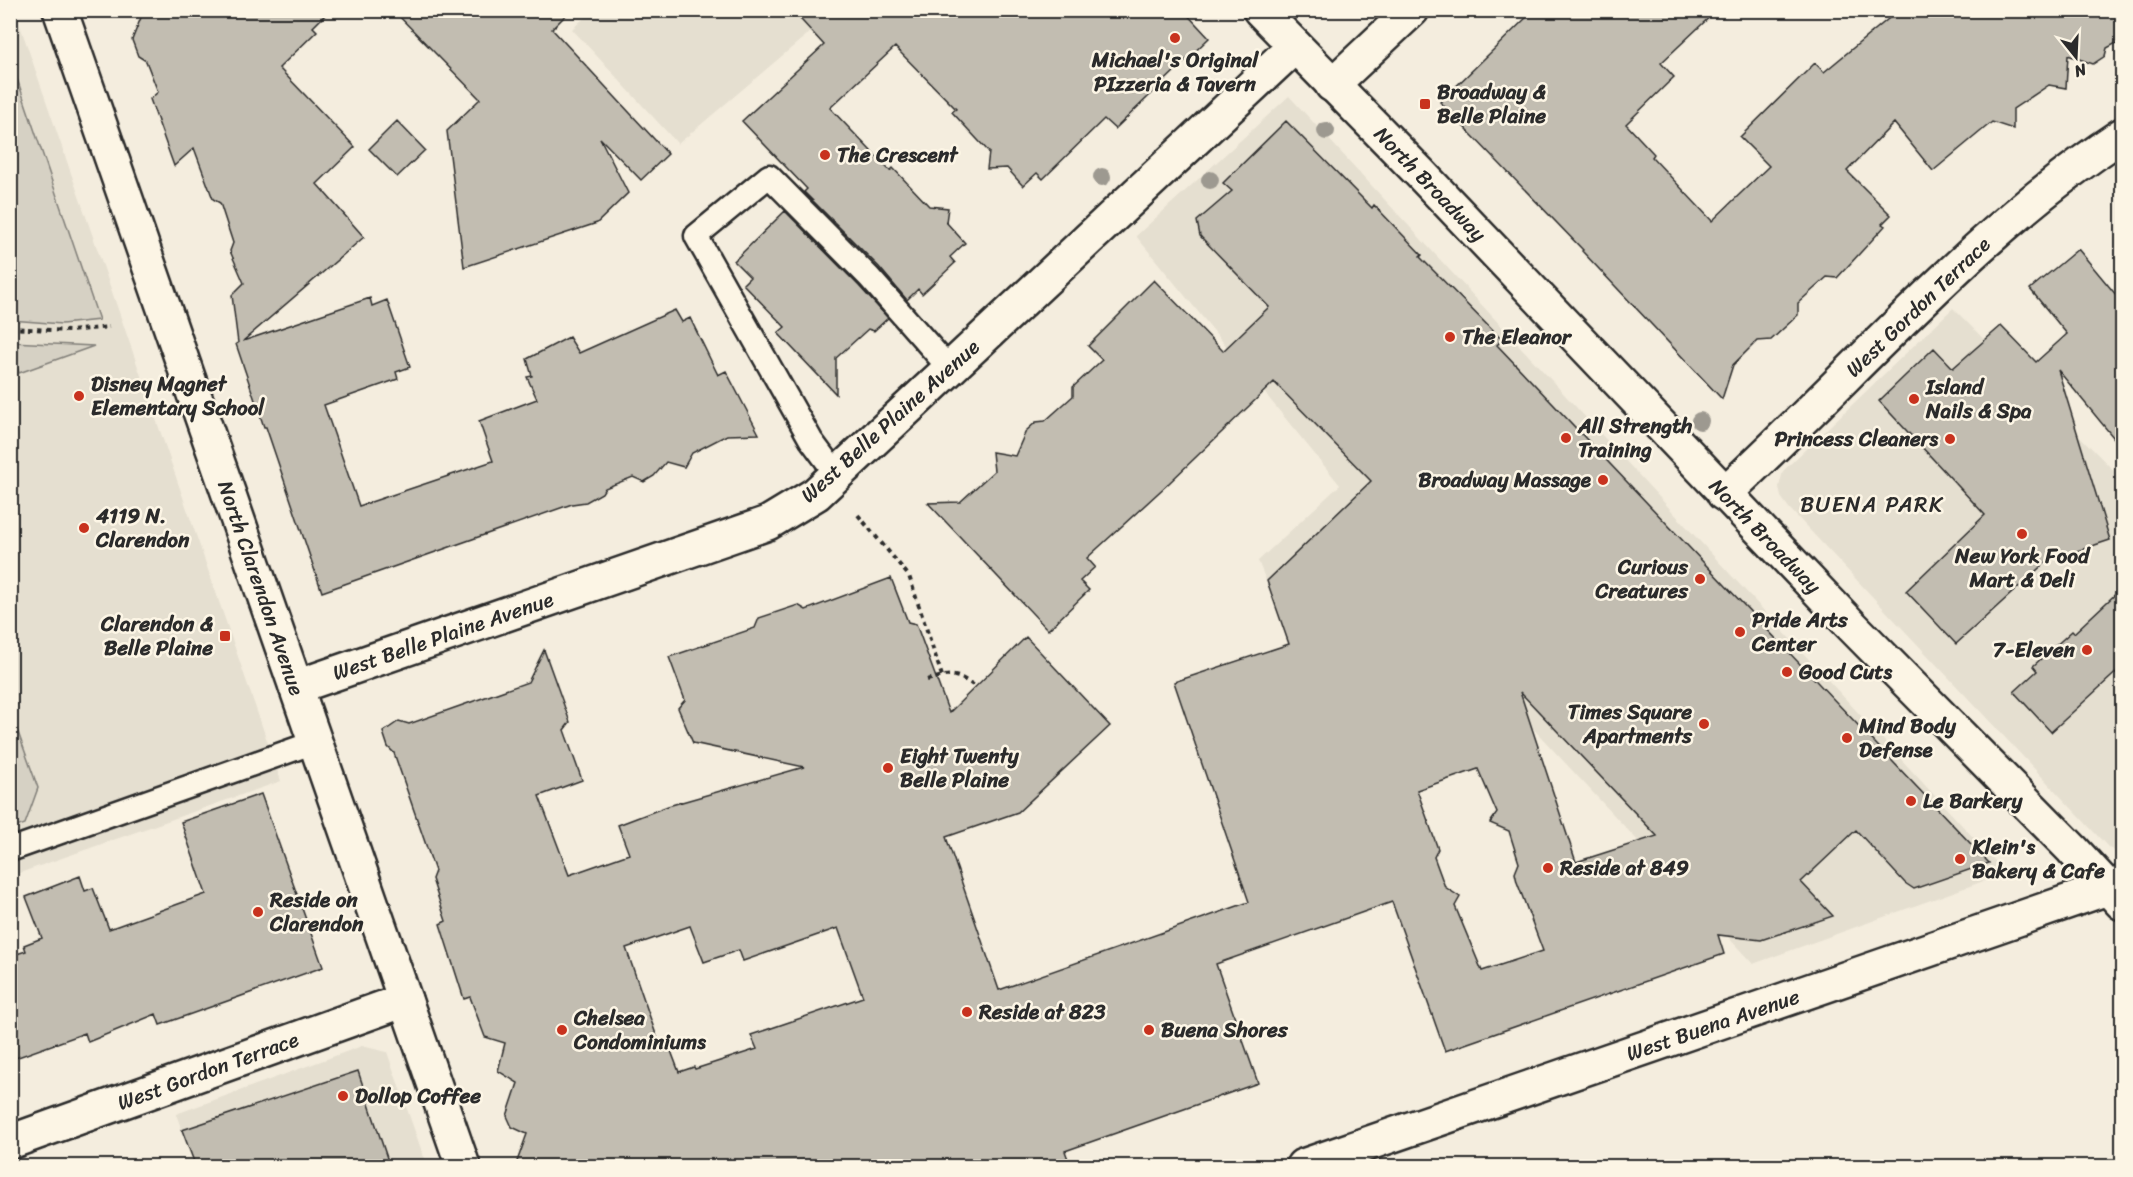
<svg xmlns="http://www.w3.org/2000/svg" width="2133" height="1177" viewBox="0 0 2133 1177" font-family="Sriracha,sans-serif">
  <style>
    .built { fill: #e5dfd0 }
    .green { fill: #d6d1c4; stroke: #807e78; stroke-width: 1.5 }
    .building { fill: #c2bdb1; stroke: #2b2b2b; stroke-width: 1.5; fill-rule: evenodd }
    .lines { fill: none; stroke-linecap: round; stroke-linejoin: round }
    .lane-casing { stroke: #2b2b2b; stroke-width: 27 }
    .street-casing { stroke: #2b2b2b; stroke-width: 38 }
    .secondary-casing { stroke: #2b2b2b; stroke-width: 38 }
    .path { stroke: #2b2b2b; stroke-width: 4; stroke-dasharray: 4.5 4.5; stroke-linecap: butt }
    .lane { stroke: #fcf5e5; stroke-width: 22 }
    .street { stroke: #fcf5e5; stroke-width: 33 }
    .secondary { stroke: #fcf5e5; stroke-width: 33 }
    .tree { fill: #9d9990 }
    .poi-dot { fill: #c8321e; stroke: #fcf5e5; stroke-width: 2 }
    .labels { text-anchor: middle; dominant-baseline: central; stroke-width: 5; stroke-linejoin: round; paint-order: stroke }
    .poi-label { font-size: 21px; font-weight: bold; fill: #2b2b2b; stroke: #fcf5e5; text-anchor: start }
    .street-label { font-size: 21px; fill: #2b2b2b; stroke: #fcf5e5 }
    .neighbourhood-label { font-size: 22px; letter-spacing: 1.5px; fill: #2b2b2b; stroke: #fcf5e5 }
  </style>
  <rect width="100%" height="100%" fill="#f4edde"/>
  <filter id="ink" filterUnits="userSpaceOnUse"><feTurbulence type="fractalNoise" baseFrequency=".0167" numOctaves="2"/><feDisplacementMap in="SourceGraphic" scale="12" xChannelSelector="R" yChannelSelector="G"/><feConvolveMatrix kernelMatrix="1 2 1 2 8 2 1 2 1" color-interpolation-filters="sRGB"/></filter>
  <g filter="url(#ink)">
    <!-- built -->
    <path class="built" d="M10,11h5l266,770 -270,95z
      M592,11h243l-157,133 -106,-115z
      M1289,96l717,777 -253,91 -269,-288 -156,55 -70,-170 82,-76 -204,-249z
      M1953,308l169,171v376l-13,-7 -320,-340 -8,-11 -2,-10 4,-16z
      M362,1046l25,6 40,114h-232l-19,-52z"/>
    <!-- green -->
    <path class="green" d="M11,61l88,259 -37,4 -51,-4z
      M11,342l83,4 -75,27 -8,-24z
      M10,710l28,78 -13,36 -14,5z"/>
    <!-- building -->
    <path class="building" d="M144,10h186l-17,17 4,4 -38,37 76,79 -38,37 47,53 -121,104 127,-43 2,8 15,-6 23,67 -14,5 2,7 -74,26 35,101 134,-45 -14,-40 58,-22 -10,-22 5,-1 -5,-17 42,-22 10,16 96,-43 7,12 8,-4 28,57 8,-4 33,63 -32,1 -35,18 -8,14 -18,-5 -12,14 -10,6 -11,-5 -28,11 -3,5 -16,9 -14,2 -250,88 -56,-165h-2l-28,-83 2,-1 -6,-48 12,-12 -14,-32 3,-8 -13,-40 -7,-4 -19,-51 -20,18 -24,-67 8,-7 -12,-31 -8,-5 -6,-16z
      M393,10h178l-19,19 116,125 -27,26 -41,-42 28,55 -31,30 -133,44 -17,-136 33,-32z
      M792,10h391l26,28 -94,91 -11,-10 -61,60 -6,-6 -14,13 -16,-18 -20,1 2,-17 -37,-40 4,-3 -61,-62 -65,61 60,63 3,-3 36,38 19,2 -2,14 19,21 -15,14 5,6 -33,31 -4,-5 -11,11 -28,-33 -75,-75 3,-3 -65,-68 82,-76z
      M1534,10h183l-56,53 13,14 -48,47 28,30 -2,3 60,64 57,-55 -29,-29 75,-74 9,9 75,-62h223v30l-15,8 -2,8 -12,8 -25,-9 -2,33 -17,-3 -36,24v20l-21,-7 -59,49 -39,-48 -47,48 44,44 -9,9 3,2 -48,52 -10,-1 -29,26v12l-27,25 -14,1 -24,24 -11,34 -140,-148 1,-1 -143,-148z
      M397,121l28,29 -28,27 -28,-28z
      M1286,121l86,87 2,-3 48,50 -2,2 82,83 -5,5 492,518 -75,26 -9,-6 -49,-53 -55,52 32,34 -72,24 -43,-5 6,19 -279,97 -53,-149 -176,62 42,119 -193,68 6,16h-556l12,-33 -15,-7 -5,-11 11,-33 -20,-12 7,-28 -20,-6 -15,-40 -6,2 -24,-75 6,-3 -14,-42 3,-8 -41,-118 -6,-6 -5,-15 16,-11 10,3 119,-42 16,-32 26,72 -6,8 18,50 -43,16 30,79 60,-21 -11,-29 50,-19 136,-39 -111,-24 -15,-35 7,-8 -16,-43 86,-29 4,-10 39,-13 8,5 85,-32 17,44 8,2 33,89 77,-76 84,89 -92,86 -72,25 53,153 250,-88 -75,-220 115,-38 -22,-63 104,-100 -97,-99 -105,101 -82,75 8,9 -15,14 9,9 -41,40 -120,-127 32,-1 34,-31 -2,-19 23,4 11,-25 10,-9 9,-1 28,-25v-9l29,-27 -14,-14 66,-66 69,71 46,-44 -69,-71 -3,-15 35,-30 -9,-8zM1520,692l137,144 -81,26zM1478,769l19,44 -7,10 19,8 10,32 -4,10 2,9 26,69 -61,20 -27,-65 5,-9 -15,-10 -11,-30 4,-8 -21,-59zM690,926l14,36 35,-12 4,11 95,-33 25,69 -112,38 6,14 -62,20 -1,-2 -15,5 -11,-29 -8,3 -34,-98z
      M785,211l74,75 29,32 -14,13 -6,-2 -32,29v36l-58,-61 7,-6 -42,-43 7,-7 -16,-16z
      M2078,249l44,53v146l-64,-78 52,170 -63,21 -91,83 -50,-53 79,-76 -106,-114 55,-53 19,20 48,-42 35,36 31,-28 -37,-45z
      M2122,588v79l-71,65 -37,-40 23,-21 -4,-5 39,-35 2,2z
      M261,794l62,173 -163,58 -4,-11 -68,28 -3,-9 -75,27v-104l16,-5 -2,-6 18,-7 -16,-41 54,-21 5,15 8,-3 16,41 97,-35 -25,-72z
      M358,1071l32,96h-194l-14,-37z"/>
    <g class="lines">
      <!-- lane casing -->
      <g class="lane-casing">
        <path id="lane" d="M837,475l-26,-35 -115,-204 73,-60 100,101 81,92
          M10,850l305,-108"/>
      </g>
      <!-- street casing -->
      <g class="street-casing">
        <path id="street" d="M1332,85l80,-75
          M1724,494c132,-121 249,-261 398,-359
          M296,687l472,-164 48,-29 479,-448
          M10,1142l395,-142
          M1303,1166l819,-283"/>
      </g>
      <!-- secondary casing -->
      <g class="secondary-casing">
        <path id="secondary" d="M60,10l403,1156
          M1260,10l159,162 431,452 222,225 50,54"/>
      </g>
      <!-- path -->
      <path class="path" d="M10,328l60,3 39,-4
        M858,515l51,61 33,100
        M927,680c23,-6 28,-8 49,7"/>
      <!-- lane -->
      <use href="#lane" class="lane"/>
      <!-- street -->
      <use href="#street" class="street"/>
      <!-- secondary -->
      <use href="#secondary" class="secondary"/>
    </g>
    <!-- trees -->
    <g class="tree">
      <circle cx="1326" cy="131" r="9"/>
      <circle cx="1102" cy="177" r="9"/>
      <circle cx="1210" cy="180" r="9"/>
      <circle cx="1700" cy="421" r="9"/>
    </g>
  </g>
  <!-- markers -->
  <g class="poi-dot">
    <circle cx="1175" cy="38" r="6"/>
    <rect x="1419" y="98" width="12" height="12" rx="3"/>
    <circle cx="825" cy="155" r="6"/>
    <circle cx="1450" cy="337" r="6"/>
    <circle cx="79" cy="396" r="6"/>
    <circle cx="1914" cy="399" r="6"/>
    <circle cx="1566" cy="438" r="6"/>
    <circle cx="1950" cy="439" r="6"/>
    <circle cx="1603" cy="480" r="6"/>
    <circle cx="84" cy="528" r="6"/>
    <circle cx="2022" cy="534" r="6"/>
    <circle cx="1700" cy="579" r="6"/>
    <circle cx="1740" cy="632" r="6"/>
    <rect x="219" y="630" width="12" height="12" rx="3"/>
    <circle cx="2087" cy="650" r="6"/>
    <circle cx="1787" cy="672" r="6"/>
    <circle cx="1704" cy="724" r="6"/>
    <circle cx="1847" cy="738" r="6"/>
    <circle cx="888" cy="768" r="6"/>
    <circle cx="1911" cy="801" r="6"/>
    <circle cx="1960" cy="859" r="6"/>
    <circle cx="1548" cy="868" r="6"/>
    <circle cx="258" cy="912" r="6"/>
    <circle cx="967" cy="1012" r="6"/>
    <circle cx="562" cy="1030" r="6"/>
    <circle cx="1149" cy="1030" r="6"/>
    <circle cx="343" cy="1096" r="6"/>
  </g>
  <g class="labels">
    <!-- poi labels -->
    <g class="poi-label">
      <text x="1175" y="60" text-anchor="middle">Michael's Original<tspan x="1175" dy="24">PIzzeria &amp; Tavern</tspan></text>
      <text x="1437" y="92">Broadway &amp;<tspan x="1437" dy="24">Belle Plaine</tspan></text>
      <text x="837" y="155">The Crescent</text>
      <text x="1462" y="337">The Eleanor</text>
      <text x="91" y="384">Disney Magnet<tspan x="91" dy="24">Elementary School</tspan></text>
      <text x="1926" y="387">Island<tspan x="1926" dy="24">Nails &amp; Spa</tspan></text>
      <text x="1578" y="426">All Strength<tspan x="1578" dy="24">Training</tspan></text>
      <text x="1938" y="439" text-anchor="end">Princess Cleaners</text>
      <text x="1591" y="480" text-anchor="end">Broadway Massage</text>
      <text x="96" y="516">4119 N.<tspan x="96" dy="24">Clarendon</tspan></text>
      <text x="2022" y="556" text-anchor="middle">New York Food<tspan x="2022" dy="24">Mart &amp; Deli</tspan></text>
      <text x="1688" y="567" text-anchor="end">Curious<tspan x="1688" dy="24">Creatures</tspan></text>
      <text x="1752" y="620">Pride Arts<tspan x="1752" dy="24">Center</tspan></text>
      <text x="213" y="624" text-anchor="end">Clarendon &amp;<tspan x="213" dy="24">Belle Plaine</tspan></text>
      <text x="2075" y="650" text-anchor="end">7-Eleven</text>
      <text x="1799" y="672">Good Cuts</text>
      <text x="1692" y="712" text-anchor="end">Times Square<tspan x="1692" dy="24">Apartments</tspan></text>
      <text x="1859" y="726">Mind Body<tspan x="1859" dy="24">Defense</tspan></text>
      <text x="900" y="756">Eight Twenty<tspan x="900" dy="24">Belle Plaine</tspan></text>
      <text x="1923" y="801">Le Barkery</text>
      <text x="1972" y="847">Klein's<tspan x="1972" dy="24">Bakery &amp; Cafe</tspan></text>
      <text x="1560" y="868">Reside at 849</text>
      <text x="270" y="900">Reside on<tspan x="270" dy="24">Clarendon</tspan></text>
      <text x="979" y="1012">Reside at 823</text>
      <text x="574" y="1018">Chelsea<tspan x="574" dy="24">Condominiums</tspan></text>
      <text x="1161" y="1030">Buena Shores</text>
      <text x="355" y="1096">Dollop Coffee</text>
    </g>
    <!-- street labels -->
    <g class="street-label">
      <text transform="translate(1430 184) rotate(46)">North Broadway</text>
      <text transform="translate(1918 307) rotate(-44)">West Gordon Terrace</text>
      <text transform="translate(890 421) rotate(-42)">West Belle Plaine Avenue</text>
      <text transform="translate(1765 536) rotate(46)">North Broadway</text>
      <text transform="translate(261 588) rotate(71)">North Clarendon Avenue</text>
      <text transform="translate(443 636) rotate(-19)">West Belle Plaine Avenue</text>
      <text transform="translate(1713 1025) rotate(-19)">West Buena Avenue</text>
      <text transform="translate(208 1071) rotate(-20)">West Gordon Terrace</text>
    </g>
    <!-- neighbourhood labels -->
    <g class="neighbourhood-label">
      <text x="1872" y="504">BUENA PARK</text>
    </g>
  </g>
  <!-- margin -->
  <rect width="2133" height="1177" fill="none" stroke="#fcf5e5" stroke-width="36"/>
  <rect x="18" y="18" width="2097" height="1141" fill="none" stroke="#2b2b2b" stroke-width="2" filter="url(#ink)"/>
  <!-- north arrow -->
  <g transform="translate(2076 57) rotate(162)" stroke="#fcf5e5" stroke-width="4.5" paint-order="stroke">
  <path d="M0-4.5L10 22L0 15L-10 22Z" fill="#2b2b2b"/>
  <text y="-9" font-size="16" font-weight="bold" text-anchor="middle" fill="#2b2b2b">N</text>
  </g>
</svg>
